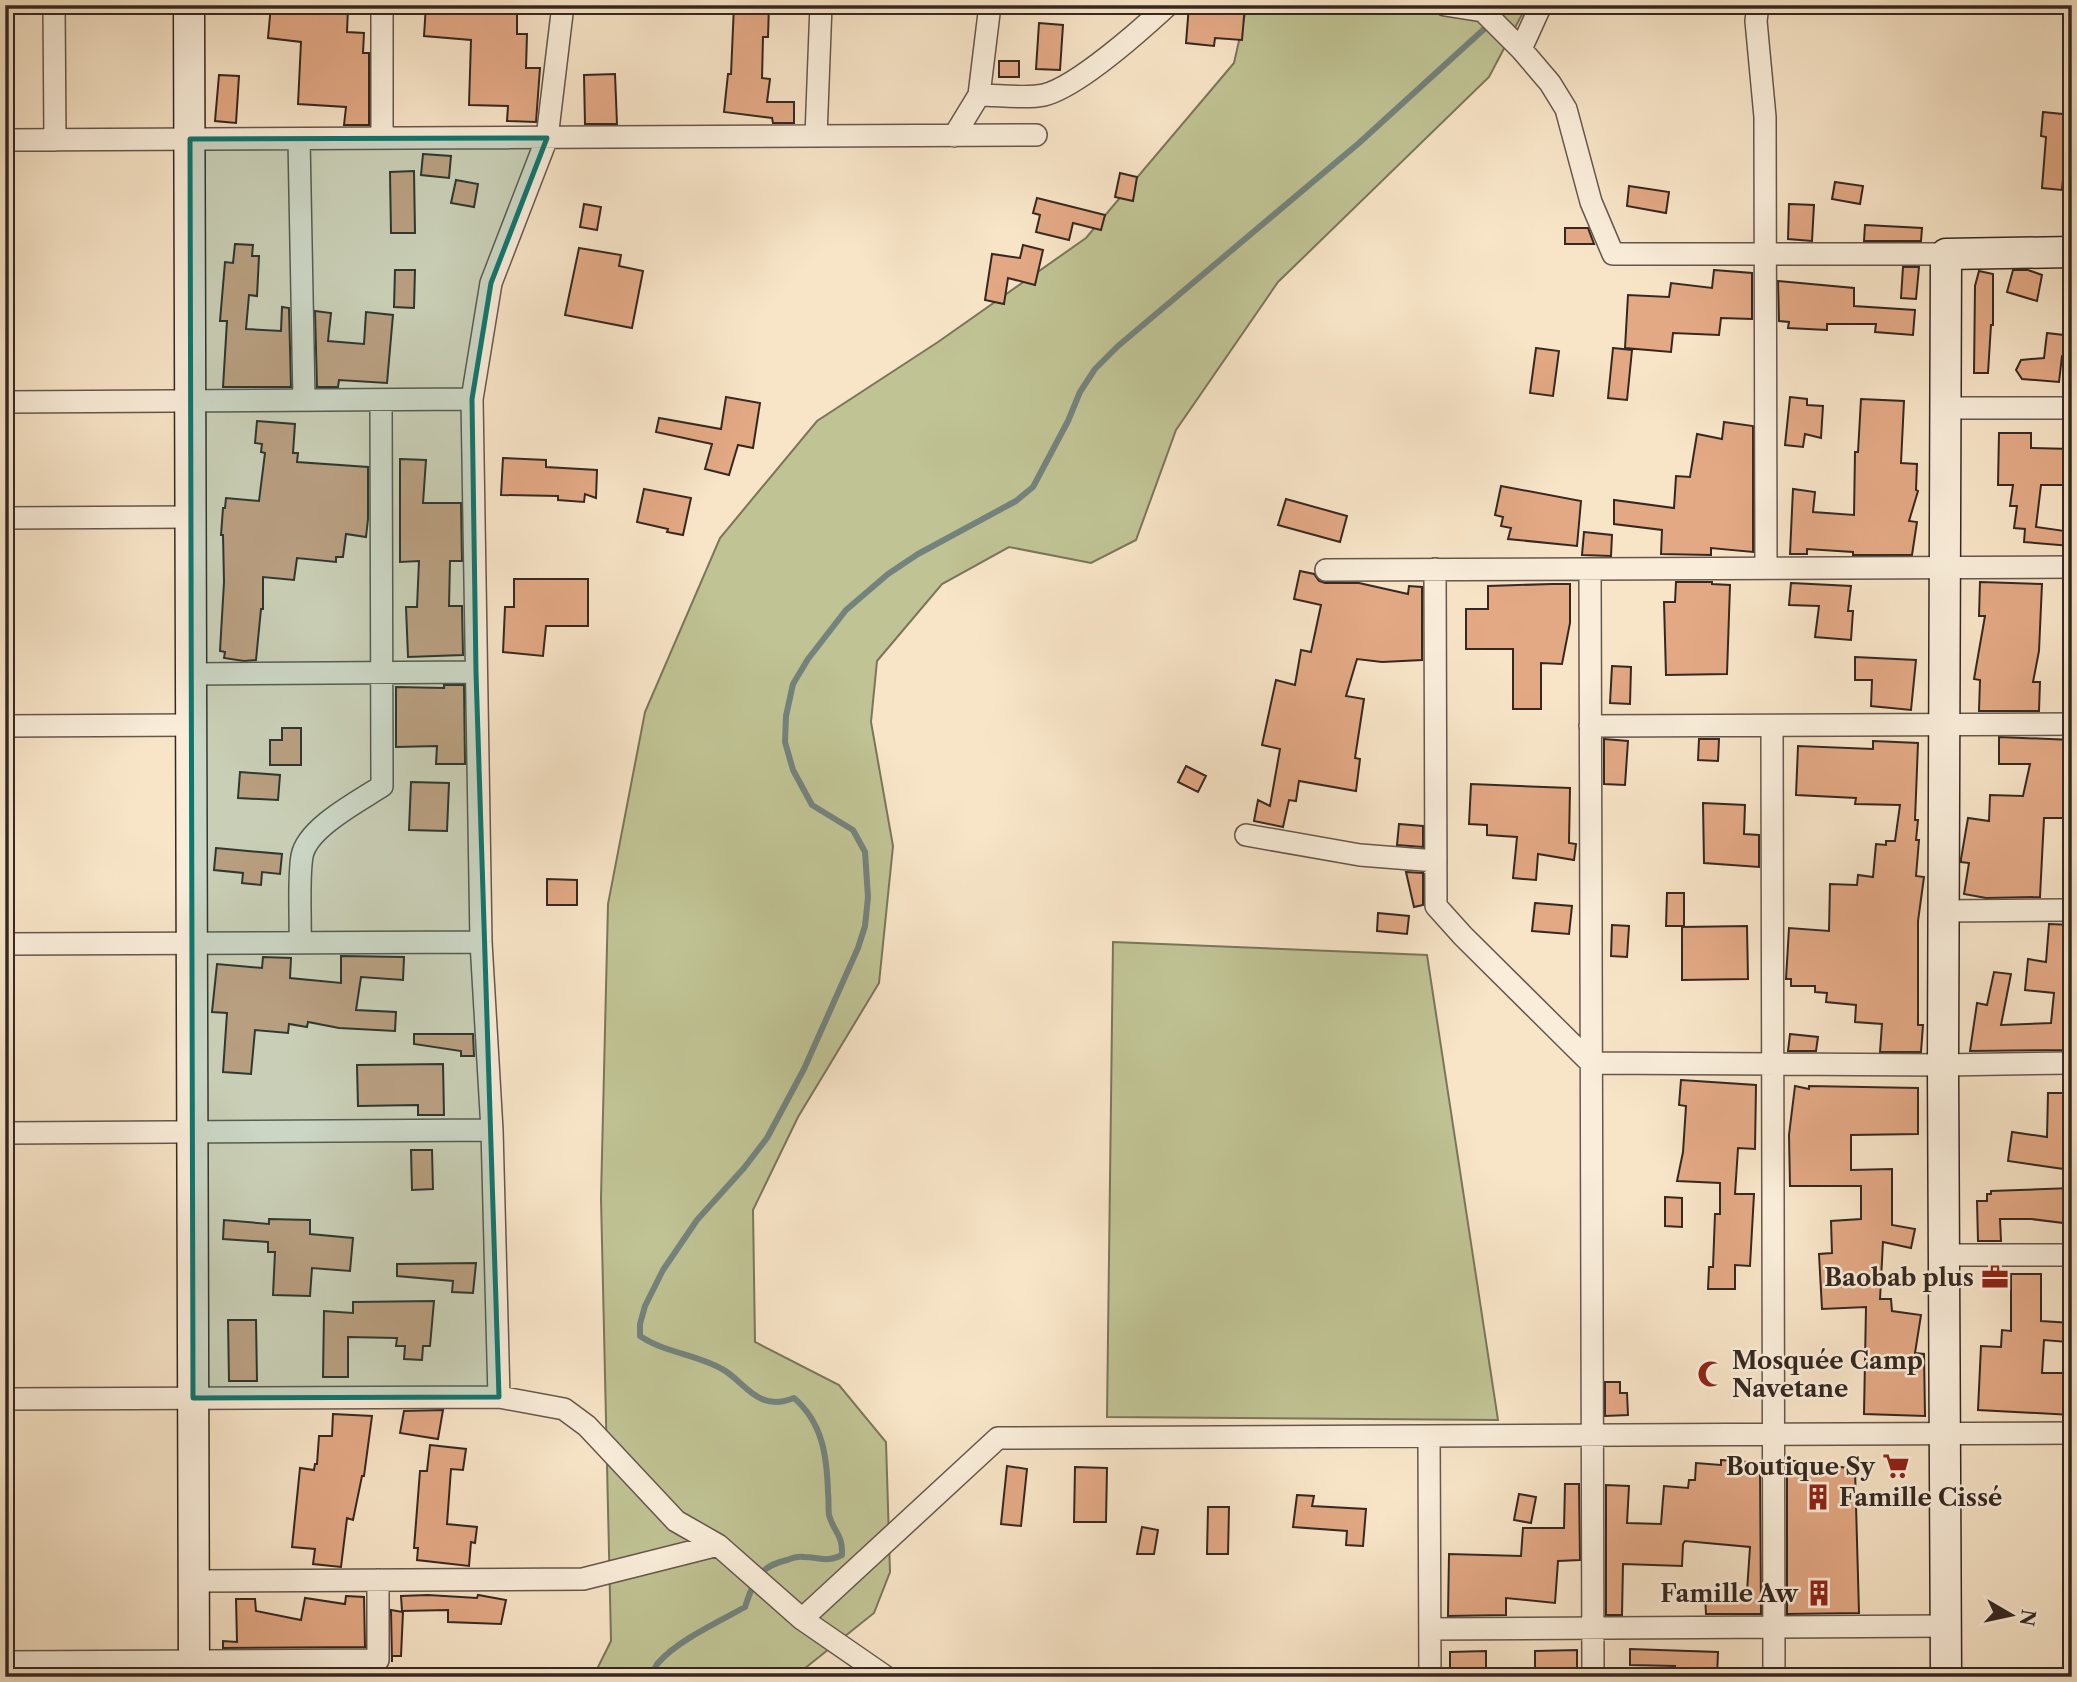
<svg xmlns="http://www.w3.org/2000/svg" width="2077" height="1682" viewBox="0 0 2077 1682" font-family="'Libre Caslon Text',serif">
  <style>
    .green { fill: #c0c394; stroke: #7a765b; stroke-width: 2 }
    .lines { fill: none; stroke-linecap: round; stroke-linejoin: round }
    .stream { stroke: #73837d; stroke-width: 6 }
    .building { fill: #e3a985; stroke: #352822; stroke-width: 2 }
    .street-casing { stroke: #66574c; stroke-width: 24 }
    .secondary-casing { stroke: #352822; stroke-width: 33 }
    .street { stroke: #faeedb; stroke-width: 21 }
    .secondary { stroke: #faeedb; stroke-width: 30 }
    .marked { fill: #0f766e; fill-opacity: 0.2; stroke: #0f766e; stroke-width: 5; stroke-linejoin: round }
    .labels { text-anchor: middle; dominant-baseline: central; stroke-width: 5; stroke-linejoin: round; paint-order: stroke }
    .poi-label { font-size: 24px; font-weight: bold; fill: #352822; stroke: #faeedb; text-anchor: end }
  </style>
  <rect width="100%" height="100%" fill="#f8e5c8"/>
  <filter id="stains"><feTurbulence type="fractalNoise" baseFrequency=".00286" numOctaves="4"/><feColorMatrix values="0 0 0 0 .2 0 0 0 0 .09 0 0 0 0 .02 0 0 0 .5 -.17"/></filter>
  <radialGradient id="worn" r=".72"><stop offset=".6" stop-color="#630" stop-opacity="0"/><stop offset="1" stop-color="#630" stop-opacity=".3"/></radialGradient>
  <!-- green -->
  <path class="green" d="M1247,5h280l-38,72 -211,205 -102,148 -40,110 -45,23 -82,-16 -67,37 -65,77 -6,61 22,124 -14,137 -81,134 -45,93 2,132 84,43 47,57 4,130 -16,41 -80,64h-201l18,-36 -10,-443 7,-294 37,-192 75,-174 97,-117 121,-79 148,-104 148,-175z
    M1113,942l314,13 71,465 -391,-3z"/>
  <g class="lines">
    <!-- stream -->
    <path class="stream" d="M652,1677c2,-5 3,-12 7,-15 18,-21 61,-41 86,-55 9,-26 12,-40 42,-47 5,-2 11,-4 17,-3 16,0 22,6 38,-2 1,-21 -8,-22 -13,-40 -1,-7 0,-15 -1,-22 -1,-36 -5,-70 -34,-95 -10,4 -22,6 -32,1 -16,-7 -25,-22 -40,-30 -26,-15 -57,-16 -82,-33v-12l5,-18 18,-36 34,-50 47,-52 23,-30 37,-69 54,-121 7,-22 3,-29 -3,-45 -12,-22 -41,-25 -19,-35 -8,-28 1,-26 7,-32 15,-25 38,-49 42,-36 30,-20 98,-53 17,-14 35,-66 12,-29 15,-23 23,-23 241,-203 135,-123 8,-15"/>
  </g>
  <!-- building -->
  <path class="building" d="M271,5l77,3 -1,24 17,1 -1,20h6v72h-25l2,-18 -48,-3 3,-62 -33,-4z
    M426,5h91v29h10l-1,34h14l-4,54 -29,-1 1,-15 -39,-1 2,-65 -47,-4z
    M734,5h35l-1,32h-5l-1,41 8,1 -3,23h27v21h-21l-1,-5 -48,-6 4,-38h3z
    M1189,5h56l-3,35 -27,-2 -1,8 -28,-3z
    M1039,23l24,2 -3,45 -24,-1z
    M999,61h20v16h-20z
    M615,74l2,50h-32l-1,-49z
    M219,75l20,1 -3,47 -21,-2z
    M2043,112l29,3v65l-9,-1 -1,11 -20,-2 4,-51 -5,-1z
    M423,154l28,2 -2,22 -28,-3z
    M414,171l1,62h-24l-1,-61z
    M1120,173l17,4 -4,24 -18,-4z
    M456,180l22,4 -4,23 -23,-4z
    M1835,182l28,4 -3,18 -28,-5z
    M1629,186l40,6 -3,21 -39,-7z
    M1037,198l68,17 -4,15 -28,-7 -4,17 -33,-8 4,-17 -7,-2z
    M584,204l17,3 -4,23 -17,-3z
    M1789,204l25,1 -2,36 -24,-2z
    M1865,225l57,3 -1,13h-57z
    M1565,228h23l6,16h-29z
    M235,244l18,1 -1,11h7l-2,40 -8,-1 -3,34 35,2 1,-24 7,1 2,79h-68l4,-66h-7l5,-59 8,1z
    M1023,245l20,5 -8,35 -27,-7 -4,26 -19,-4 7,-46 28,4z
    M579,248l42,7 -2,11 24,5 -11,57 -67,-13z
    M1903,267h16l-3,32 -15,-1z
    M395,270h20l-1,38 -20,-1z
    M1714,270l38,3v46l-31,-1 -2,17 -46,-2 -2,19 -46,-4 3,-53 41,2 2,-14 41,5z
    M2013,270h15l14,5 -5,26 -30,-9z
    M1979,271l14,3v51h-2l-3,48h-14l1,-87z
    M1778,281l76,7v18l61,4 -2,25 -38,-3 1,-8h-49v6l-39,-2 1,-6 -10,-1z
    M315,311l16,2 -3,28 36,3 2,-32 27,3 -6,68 -48,-3 -1,7h-21z
    M2047,333l25,3v21l-10,-1 -3,26 -37,-3 -6,-9 5,-10 23,-2z
    M1536,348l23,3 -6,45 -23,-3z
    M1613,348l19,2 -5,50 -19,-2z
    M726,397l34,6 -7,45 -15,-3 -9,30 -24,-6 7,-25 -56,-12 3,-14 62,11z
    M1790,397l17,2v6l16,1 -2,32 -16,-4 -2,13 -18,-2z
    M1861,399l43,2 -3,62 16,1 -1,26 2,1 -9,30 8,1 -5,33h-59v-3l-46,-3v5h-17l3,-65 22,3 -2,20 41,3 1,-63h3z
    M257,421l38,3 -2,29h5l-1,9 71,5v52l-2,18 -20,-3 -3,23h-7v5l-39,-4 -3,22 -31,-3v32h-2l-5,51 -12,1 -20,-3 1,-6 -5,-1 4,-69 -1,-47h-2l2,-27h2l1,-10 33,3 6,-48 -4,-1 1,-8 -7,-1z
    M1724,422l29,4v126l-42,-4v7l-50,-1 1,-24 -48,-6v-24l60,8 2,-32 14,1 7,-43 25,5z
    M1999,433h32v15l41,1v36h-31l-5,42 36,5 -1,14 -47,-4 1,-13 -11,-1 3,-22h-7l3,-21h-15z
    M503,458l43,2v7l51,3 -1,28 -11,-4 -1,8 -26,-2v-4l-57,-1z
    M400,459l26,1 -3,43h38l1,58h-12l-1,45h13l1,49 -55,2 -2,-50h11l2,-46 -19,1z
    M1501,486l80,15 -4,45 -69,-7 3,-11 -10,-2 2,-9 -8,-2z
    M644,489l47,9 -8,37 -16,-3 1,-3 -31,-7z
    M1286,499l61,17 -7,26 -62,-17z
    M1584,532l28,3 -1,21 -29,-1z
    M1300,571l14,3 5,7 6,2h34l49,11 1,-8 13,1v73l-40,2 -25,-3 -11,37 18,3 -9,59 5,1 -4,32 -57,-10 -3,20 -7,-1 -6,27 -29,-6 4,-21 12,6 10,-57 -18,-4 14,-65 19,5 6,-35 10,2 10,-47 -27,-6z
    M514,579h74v47h-42l-3,30 -40,-4 2,-45h9z
    M1676,582h36v2l18,1 -3,89 -61,1 -2,-73h11z
    M1980,582l62,2 -3,67 -6,31h7l-1,29h-60l1,-31 -6,-1 11,-63h-6z
    M1791,583l60,3 -3,25h5l-2,29 -36,-3 4,-31 -30,-1z
    M1552,584h18v39l-8,41 -21,-1v46h-28v-60h-47v-40h22v-23z
    M1855,657l61,3 -5,50 -40,-4 1,-26h-17z
    M1612,666l19,1 -1,37 -20,-1z
    M444,685h20l1,79h-29l1,-18 -41,1v-60l48,1z
    M282,728h19v37h-31v-25h12z
    M1999,737l73,3v78h-28l-4,79 -54,1 -22,-4 5,-31 -8,-1v-3l7,-41 21,3 1,-26 33,1 7,-32h-31z
    M1604,739l24,2 -3,44 -21,-1z
    M1699,739h20l-1,22 -20,-1z
    M1873,741l45,2 -3,77h3l-2,20h3l-3,36 8,1 -6,44v104h5l-2,27h-41l2,-28 -27,-2 1,-17 -30,-3 1,-9 -12,-1v-6h-24v-7h-5l3,-51 40,3 1,-47 27,1 1,-10 15,2 3,-33 10,1v-4h9l5,-36 -45,-1 1,-6 -60,-3 2,-49 75,3z
    M1186,766l20,10 -8,16 -20,-10z
    M240,772l40,3 -2,25 -40,-2z
    M411,782l38,1 -2,48 -38,-1z
    M1471,784l99,4 -1,55 7,1 -2,16 -36,-6 -2,26 -23,-2 4,-41 -30,-2v-10l-18,-1z
    M1703,803l42,2 -1,29 15,1v32l-55,-4z
    M1399,824l24,2v21l-26,-2z
    M216,848l66,6 -2,20 -18,-2 -1,13 -19,-2 1,-10 -29,-3z
    M1406,872l17,1v32l-9,2z
    M547,879l30,1v25h-30z
    M1667,893h17v33h-18z
    M1535,903l37,3 -3,28 -37,-3z
    M1378,913l31,3 -2,18 -30,-3z
    M2049,924l23,1 -4,69 4,1v2l-4,53 -98,1 7,-48 10,2 7,-33 17,2 -10,51 50,-2 3,-30 -29,-3 3,-31 18,3z
    M1612,925l17,1 -2,31 -16,-1z
    M1747,926l1,53 -66,1v-53z
    M341,956l63,1 -1,23 -42,-3 -5,33 40,2 -1,19 -56,-3 -31,-6 -1,5 -18,-3 -1,9 -33,-3 -4,44 -28,-2 4,-59 -15,-1 5,-48 45,4 1,-11 28,1 -1,20 51,5z
    M414,1034h59l1,22h-13v-5l-47,-7z
    M1790,1034l28,3 -2,14h-28z
    M443,1064l1,51h-26v-10l-60,1 -1,-41z
    M1681,1080l75,5 -1,64 -17,-1 -3,46h19l-4,72 -15,-1v24h-27l1,-22h4l2,-53h5v-31l-43,-2 6,-29 3,-46 -7,-1z
    M1795,1086l14,3v-3l109,2v46l-67,1v35l41,-1v56l23,4 -4,19 -28,-6 -3,57h11l1,12 29,4 -6,38 9,1 1,62 -61,-2 2,-107 -44,2 -3,-55 13,-1 -1,-32 30,-2v-33h-71l-1,-51z
    M2048,1093h24l-1,77 -63,-9 4,-29 35,5z
    M411,1150h21l1,39 -21,1z
    M2072,1188v36l-41,-5h-31l1,22h-23l-1,-40h10v-7h4v-3z
    M1665,1197l17,1v29l-17,-1z
    M269,1219l41,1v14l43,4 -3,33 -38,-3 -2,28 -37,-1 2,-43h-7v-10l-45,-3 1,-19 45,4z
    M476,1263l-3,30 -21,-1 1,-11 -56,-5v-12z
    M2011,1274h30v47l31,2v17l-5,-1v3l-23,-2 -2,33h30v42l-94,-5 3,-64 20,1 1,-17 9,1z
    M434,1301l-4,45h-7l-1,14 -18,-1 1,-13h-9l1,-8 -49,-1v40h-25l1,-66 29,2v-11z
    M228,1320h28l1,61h-28z
    M1605,1382h15v11h7l1,22 -23,1z
    M443,1410l-5,29 -38,-6 4,-22z
    M333,1414l39,2 -8,60h-2l-9,44 -6,-2 -6,49 -28,-3 2,-15 -23,-2 8,-79 14,2 1,-6h2l2,-28h13z
    M430,1445l36,4 -3,21 -12,-1 -4,55 30,3 -2,16 -4,-1 -2,24 -52,-6 1,-12h-4l6,-77h7z
    M1721,1460l39,3 1,151h-55l-1,-20 42,-3 3,-44 -65,-6 -2,3 -1,22 -59,-2 -1,51h-16v-130l23,1 -2,37 34,1 3,-38 24,2 1,-8h6l1,-17 25,2z
    M1787,1460l68,9 4,144 -72,1z
    M1007,1466l20,3 -6,57 -20,-2z
    M1075,1467l32,1 -1,54h-32z
    M1565,1484h14l1,76 -22,1 -3,42 -49,-5v17l-58,1 1,-62 72,2 2,-28h41z
    M1519,1494l17,3 -5,26 -17,-3z
    M1297,1495l17,1 -2,10 54,3 -3,37 -17,-1 1,-14 -54,-4z
    M1208,1507h21l-1,47h-21z
    M1142,1527l16,3 -4,24h-17z
    M428,1595l49,3 1,-3 28,5 -5,24 -53,-2v-12l-46,1 -1,-15z
    M346,1596l18,1 1,50 -142,1v-7l14,1 -1,-43h19l1,12 45,9 4,-22 40,6z
    M391,1610l12,2 -2,44h-9v6z
    M1630,1649l88,3 -1,25h-43l1,-11 -45,-1z
    M1577,1650v22h-42v-21z
    M1486,1651v26h-36v-25z"/>
  <g class="lines">
    <!-- street casing -->
    <g class="street-casing">
      <path id="street" d="M54,5l1,135
        M382,5v133
        M1445,5l38,6 38,38 29,34 16,26 25,93 22,52h333
        M1758,5l-2,16 9,96 1,451
        M1521,49l20,-44
        M979,95c19,0 47,4 65,0 33,-8 98,-66 124,-90
        M816,136l5,-131
        M954,136l25,-41 11,-90
        M299,139l5,260
        M5,140l1031,-5
        M5,402l467,-3
        M1946,408h126
        M5,518l186,-1
        M1435,569l1,337 27,30 128,127 352,2 129,-2
        M1590,569l3,1108
        M1326,570l746,-3
        M191,674l285,-2
        M5,726l186,-1
        M1590,726l482,-2
        M1772,726l2,951
        M1246,835l114,20 76,6
        M1944,911l128,-1
        M300,943c1,-25 -2,-63 2,-87 5,-28 57,-55 80,-70l-1,-386
        M5,944l476,-2
        M5,1133l487,-3
        M1944,1255h128
        M499,1397l-7,-267 -11,-188 -9,-543 19,-116 56,-145 16,-133
        M5,1399l494,-2 65,12 23,17 89,95 42,24 84,74 84,58
        M1429,1436l1,241
        M194,1581l389,-2 135,-34
        M802,1619l196,-181 1074,-5
        M1430,1629l516,-3
        M5,1662l373,-2v-80"/>
    </g>
    <!-- secondary casing -->
    <g class="secondary-casing">
      <path id="secondary" d="M189,5l5,1672
        M1946,1677l-3,-612 3,-811 126,-2"/>
    </g>
    <!-- street -->
    <use href="#street" class="street"/>
    <!-- secondary -->
    <use href="#secondary" class="secondary"/>
  </g>
  <!-- marked area -->
  <path class="marked" d="M547,138l-56,145 -19,116 4,273 23,725 -306,1 -3,-1259z"/>
  <!-- icons -->
  <defs>
    <g id="office-bare" transform="scale(2.1)"><path d="M-6-3h4V-5.5h4V-3h4V5H-6ZM-1-4.5V-3h2v-1.5ZM-6 0V1H6V0Z" fill="#8f2418" stroke="#faeedb" stroke-width="2.5" paint-order="stroke"/></g>
    <g id="mosque-bare" transform="scale(2.1)"><path d="M3.5-4.9A6 6 0 1 0 3.5 4.9A5 5 0 1 1 3.5-4.9Z" fill="#8f2418" stroke="#faeedb" stroke-width="2.5" paint-order="stroke"/></g>
    <g id="supermarket-bare" transform="scale(2.1)"><path d="M-6-5.5h2.5l.6 2H6L4.5 2H-2.5L-4.4-4H-6ZM-1.5 3.2a1.3 1.3 0 1 0 .1 0ZM3 3.2a1.3 1.3 0 1 0 .1 0Z" fill="#8f2418" stroke="#faeedb" stroke-width="2.5" paint-order="stroke"/></g>
    <g id="building-bare" transform="scale(2.1)"><path d="M-4-6H4V6H1V3H-1V6H-4ZM-2.5-4.3h1.7v1.8h-1.7ZM.8-4.3h1.7v1.8H.8ZM-2.5-1h1.7V.8h-1.7ZM.8-1h1.7V.8H.8Z" fill="#8f2418" stroke="#faeedb" stroke-width="2.5" paint-order="stroke"/></g>
  </defs>
  <g fill-rule="evenodd">
    <use href="#office-bare" x="1995" y="1277"/>
    <use href="#mosque-bare" x="1711" y="1374"/>
    <use href="#supermarket-bare" x="1896" y="1466"/>
    <use href="#building-bare" x="1818" y="1497"/>
    <use href="#building-bare" x="1819" y="1593"/>
  </g>
  <g class="labels">
    <!-- poi labels -->
    <g class="poi-label">
      <text x="1974" y="1277">Baobab plus</text>
      <text x="1732" y="1360" text-anchor="start">Mosquée Camp<tspan x="1732" dy="28">Navetane</tspan></text>
      <text x="1875" y="1466">Boutique Sy</text>
      <text x="1839" y="1497" text-anchor="start">Famille Cissé</text>
      <text x="1798" y="1593">Famille Aw</text>
    </g>
  </g>
  <!-- margin -->
  <rect width="2077" height="1682" fill="none" stroke="#f8e5c8" stroke-width="28"/>
  <rect x="7" y="7" width="2063" height="1668" fill="none" stroke="#352822" stroke-width="3.5"/>
  <rect x="14" y="14" width="2049" height="1654" fill="none" stroke="#352822" stroke-width="2"/>
  <!-- north arrow -->
  <g transform="translate(2011 1615) rotate(99)" stroke="#faeedb" stroke-width="5" paint-order="stroke">
  <path d="M0-5L12 26L0 18L-12 26Z" fill="#352822"/>
  <text y="-10" font-size="19" font-weight="bold" text-anchor="middle" fill="#352822">N</text>
  </g>
  <rect width="100%" height="100%" filter="url(#stains)"/>
  <rect width="100%" height="100%" fill="url(#worn)"/>
</svg>
